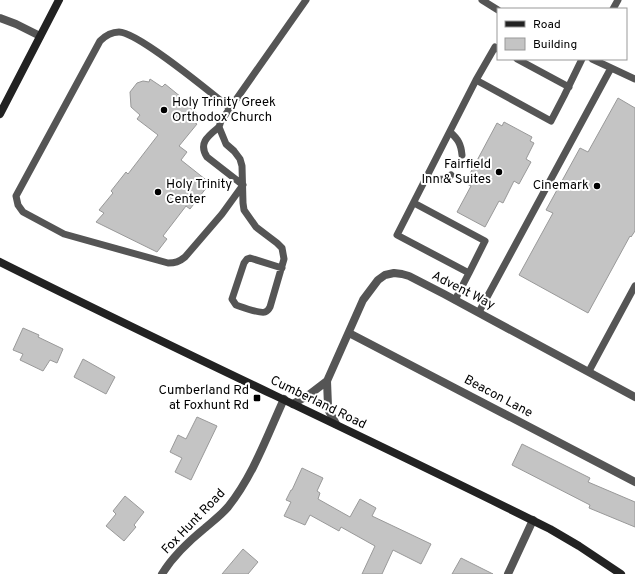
<svg xmlns="http://www.w3.org/2000/svg" width="635" height="574" viewBox="0 0 635 574" font-family="Overpass,sans-serif">
  <style>
    .building { fill: #c4c4c4; stroke: #999 }
    .lines { fill: none; stroke-linecap: round; stroke-linejoin: round }
    .lane { stroke: #555; stroke-width: 7 }
    .street { stroke: #555; stroke-width: 8 }
    .secondary { stroke: #222; stroke-width: 8 }
    .poi-dot { fill: #000; stroke: #fff; stroke-width: 1.5 }
    .labels { text-anchor: middle; dominant-baseline: central; stroke-width: 4; stroke-linejoin: round; paint-order: stroke }
    .poi-label { font-size: 13px; fill: #000; stroke: #fff; text-anchor: end }
    .street-label { font-size: 13px; fill: #000; stroke: #fff }
  </style>
  <rect width="100%" height="100%" fill="#fff"/>
  <!-- building -->
  <path class="building" d="M150,79l12,8 3,-3 16,13 -2,2 19,15 -6,7 5,3 -18,22 8,6 -6,8 29,23 -20,26 -4,-3 -23,30 4,3 -10,13 -61,-30 8,-9 -5,-3 14,-17 -2,-2 15,-19 2,2 30,-39 -21,-16 3,-4 -9,-8 -1,-15 7,-9 6,-2 6,1z
    M618,98l17,10v123l-4,6 -1,-1 -42,77 -69,-38 34,-62 -7,-3 34,-62 8,4z
    M504,122l28,15 -2,4 4,2 -8,16 5,3 -12,22 -5,-3 -11,22 -4,-2 -14,26 -28,-15 14,-26 -6,-3 32,-60 5,3z
    M23,328l16,7 -1,2 25,12 -6,14 -7,-3 -7,11 -23,-11 3,-6 -10,-4z
    M83,359l32,18 -9,17 -32,-17z
    M197,417l20,9 -26,54 -16,-8 7,-14 -12,-6 8,-17 8,4z
    M522,444l68,34 -2,4 47,20v25l-46,-19 1,-3 -78,-40z
    M302,468l21,10 -6,13 3,2 -2,6 32,18 10,-18 16,9 -4,8 59,28 -10,20 -28,-14 -11,24h-20l13,-28 -34,-19 -2,4 -29,-16 -5,10 -21,-9 7,-14 -5,-2 5,-10h1z
    M125,496l19,16 -10,13 2,2 -12,14 -18,-15 10,-12 -3,-3z
    M243,549l15,13 -10,12h-26z
    M461,558l32,16h-41z"/>
  <g class="lines">
    <!-- lane -->
    <path class="lane" d="M482,0l16,10
      M613,9l5,-9
      M517,59l52,28
      M592,59l43,20
      M476,80l19,-33 3,2
      M219,127c-11,9 -21,16 -12,30l36,28 -21,29 -37,43c-6,5 -10,6 -17,6l-104,-29 -41,-22 -5,-7 -2,-9 84,-155c5,-5 11,-9 19,-9 19,0 92,61 111,76
      M450,132c8,7 11,12 12,23
      M426,180l21,-1 4,-4
      M414,203l71,38 -16,32
      M282,268l-32,-10 -3,1 -3,4 -12,36 4,6c6,2 24,9 29,7 3,-1 4,-3 5,-5l14,-48 -2,-11 -5,-5 -21,-16 -12,-17 -1,-7 -1,-37 -2,-7 -6,-8 -8,-7 -7,-17 2,-6 85,-121
      M455,300l14,-27 -72,-38 79,-155 75,41 13,-25 18,-37
      M479,312l132,-244
      M589,371l46,-85"/>
    <!-- street -->
    <path class="street" d="M0,18l16,6 24,12
      M349,333l286,149
      M293,404l17,-10 17,-13
      M336,424l-7,-13 -1,-5 -1,-25 36,-81 15,-20 7,-5 9,-2 8,1 7,2 35,18 191,103
      M162,574c11,-18 27,-33 43,-46 8,-7 16,-13 23,-21 25,-31 39,-71 56,-108
      M508,574l25,-54"/>
    <!-- secondary -->
    <path class="secondary" d="M0,114l59,-114
      M0,262c182,91 368,176 550,267l29,17 42,28"/>
  </g>
  <!-- markers -->
  <g class="poi-dot">
    <circle cx="164" cy="110" r="4"/>
    <circle cx="499" cy="172" r="4"/>
    <circle cx="597" cy="186" r="4"/>
    <circle cx="158" cy="192" r="4"/>
    <rect x="253" y="394" width="8" height="8" rx="2"/>
  </g>
  <g class="labels">
    <!-- poi labels -->
    <g class="poi-label">
      <text x="172" y="103" text-anchor="start">Holy Trinity Greek<tspan x="172" dy="15">Orthodox Church</tspan></text>
      <text x="491" y="165">Fairfield<tspan x="491" dy="15">Inn &amp; Suites</tspan></text>
      <text x="166" y="185" text-anchor="start">Holy Trinity<tspan x="166" dy="15">Center</tspan></text>
      <text x="589" y="186">Cinemark</text>
      <text x="249" y="391">Cumberland Rd<tspan x="249" dy="15">at Foxhunt Rd</tspan></text>
    </g>
    <!-- street labels -->
    <g class="street-label">
      <text transform="translate(463 291) rotate(27)">Advent Way</text>
      <text transform="translate(498 397) rotate(28)">Beacon Lane</text>
      <text transform="translate(318 403) rotate(26)">Cumberland Road</text>
      <text transform="translate(194 522) rotate(-46)">Fox Hunt Road</text>
    </g>
  </g>
  <!-- legend -->
  <rect x="497" y="8" width="130" height="52" fill="#ffffff" stroke="#999999"/>
  <rect x="505" y="21" width="20" height="6" fill="#222222" stroke="#999999"/>
  <text x="533" y="28" font-size="12" fill="#000000">Road</text>
  <rect x="505" y="38" width="20" height="12" fill="#c4c4c4" stroke="#999999"/>
  <text x="533" y="48" font-size="12" fill="#000000">Building</text>
</svg>
